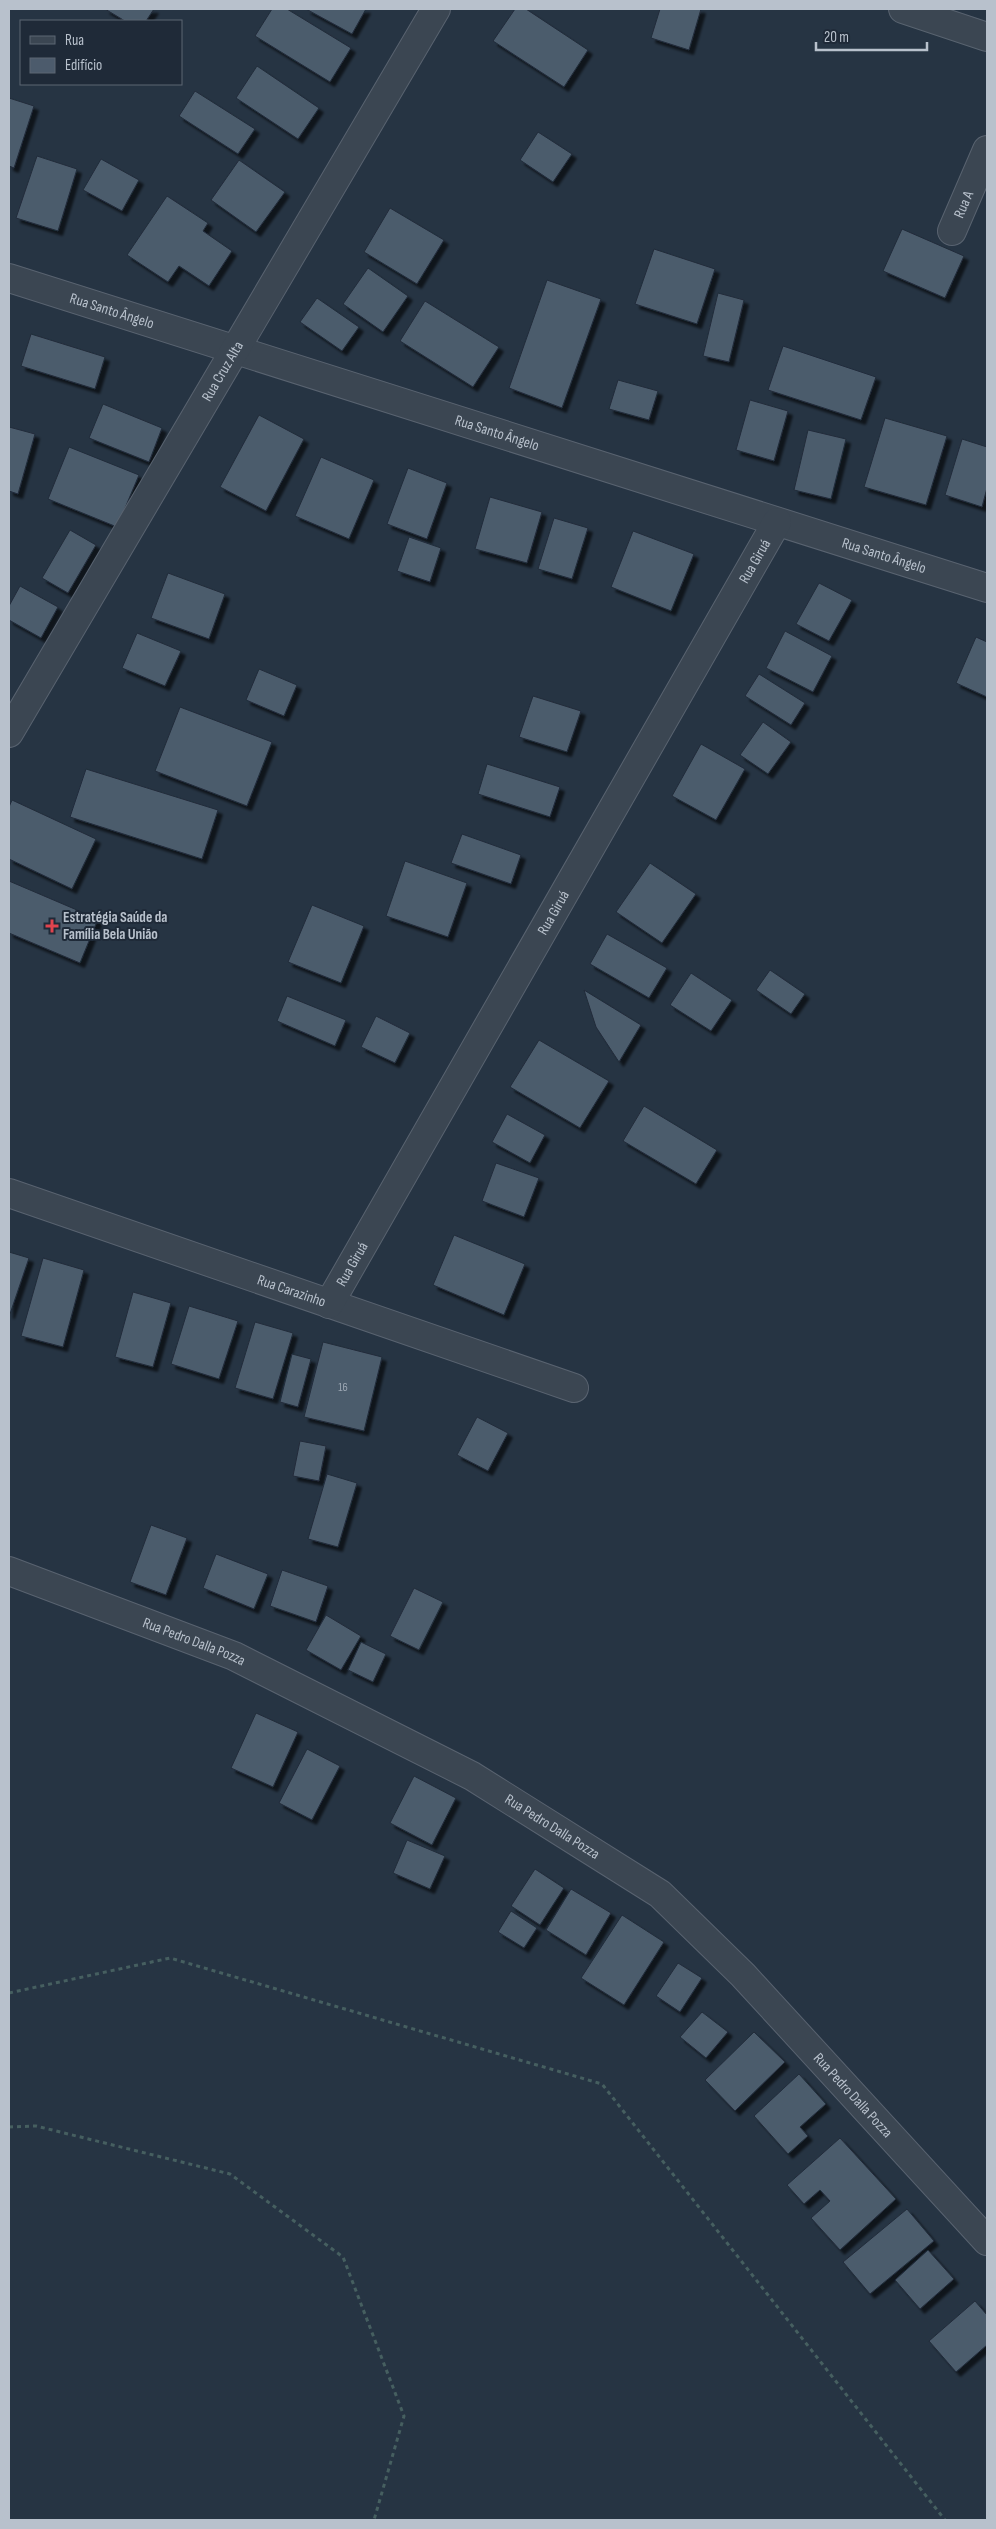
<svg xmlns="http://www.w3.org/2000/svg" width="996" height="2529" viewBox="0 0 996 2529" font-family="'Sofia Sans Condensed',sans-serif">
  <style>
    .building { fill: #4c5b6c; stroke: #212c3a; filter: url(#shadow) }
    .lines { fill: none; stroke-linecap: round; stroke-linejoin: round }
    .minor-casing { stroke: #596370; stroke-width: 30 }
    .path { stroke: #465f60; stroke-width: 3; stroke-dasharray: 4 4; stroke-linecap: butt }
    .minor { stroke: #3b4652; stroke-width: 28 }
    .health-dot { fill: #e0444e; stroke: #1f2a38; stroke-width: 2 }
    .labels { text-anchor: middle; dominant-baseline: central; stroke-width: 4; stroke-linejoin: round; paint-order: stroke }
    .number-label { font-size: 12px; fill: #9da8b4 }
    .street-label { font-size: 15px; fill: #b8c1cc; stroke: #1f2a38 }
    .poi-label { font-size: 15px; font-weight: bold; fill: #b8c1cc; stroke: #1f2a38; text-anchor: start }
  </style>
  <defs>
    <filter id="shadow"><feDropShadow dx="4.5" dy="4.5" stdDeviation="1" flood-color="#0009"/></filter>
  </defs>
  <rect width="100%" height="100%" fill="#263443"/>
  <!-- building -->
  <path class="building" d="M105,9h49l-8,12h-21z
    M272,9h15l64,39 -21,34 -75,-46z
    M306,9h60l-14,25z
    M515,9h11l62,41 -24,37 -71,-46z
    M660,9h41l-12,41 -38,-12z
    M257,66l62,42 -21,31 -62,-41z
    M195,91l60,38 -17,25 -59,-38z
    M9,98l25,8 -20,62 -5,-2z
    M538,132l34,22 -19,28 -33,-22z
    M37,156l40,13 -19,62 -42,-13z
    M101,159l38,21 -17,31 -39,-21z
    M239,160l46,32 -29,40 -45,-32z
    M167,196l41,27 -5,8 29,20 -23,35 -30,-20 -11,16 -41,-27z
    M390,208l54,32 -27,44 -53,-32z
    M902,229l62,27 -19,42 -62,-27z
    M654,249l61,20 -18,55 -62,-20z
    M368,268l40,28 -25,36 -40,-28z
    M547,280l54,19 -39,109 -53,-20z
    M718,293l26,7 -15,62 -26,-6z
    M317,298l42,29 -17,24 -42,-29z
    M425,301l74,46 -26,40 -73,-46z
    M31,334l74,23 -10,32 -74,-23z
    M783,346l93,31 -15,43 -93,-30z
    M618,380l40,11 -9,29 -40,-11z
    M750,400l38,11 -14,50 -38,-11z
    M103,404l59,24 -13,34 -60,-24z
    M259,415l45,24 -38,72 -46,-24z
    M885,418l62,18 -21,69 -62,-18z
    M9,427l26,7 -17,60 -9,-3z
    M808,430l38,9 -15,60 -37,-9z
    M962,439l25,8v41l-5,19 -37,-12z
    M69,447l70,28 -22,52 -69,-28z
    M321,457l53,23 -25,59 -54,-23z
    M408,468l39,15 -20,56 -40,-15z
    M490,497l52,15 -15,51 -52,-14z
    M554,518l34,10 -16,51 -34,-10z
    M70,530l26,15 -28,48 -26,-15z
    M633,531l61,23 -23,57 -60,-24z
    M409,537l32,11 -11,34 -33,-11z
    M168,573l57,21 -16,45 -58,-21z
    M819,583l33,17 -23,41 -33,-17z
    M20,586l38,21 -17,31 -32,-18v-14z
    M785,631l47,25 -19,36 -47,-24z
    M137,633l44,18 -16,35 -43,-18z
    M976,637l11,5v55l-31,-14z
    M259,669l38,16 -13,31 -38,-16z
    M759,674l46,29 -14,22 -46,-29z
    M533,696l48,15 -14,41 -48,-15z
    M180,707l92,35 -25,64 -92,-35z
    M763,722l28,20 -23,32 -28,-19z
    M701,744l44,25 -29,51 -44,-24z
    M487,764l73,23 -10,30 -72,-23z
    M86,769l132,41 -16,49 -132,-42z
    M12,800l84,39 -24,50 -63,-30v-52z
    M462,834l59,21 -10,29 -60,-21z
    M405,861l62,22 -19,54 -62,-21z
    M650,863l46,31 -34,49 -46,-31z
    M9,881l89,38 -18,44 -71,-30z
    M312,905l52,21 -23,57 -53,-21z
    M607,934l60,34 -18,30 -59,-34z
    M770,970l35,24 -14,20 -35,-24z
    M691,973l41,27 -21,31 -41,-26z
    M584,990l57,35 -22,37 -23,-35z
    M287,996l59,24 -11,26 -58,-25z
    M376,1016l34,17 -15,30 -34,-16z
    M539,1040l70,41 -29,47 -70,-41z
    M644,1106l73,44 -21,34 -73,-43z
    M507,1114l38,21 -15,28 -38,-21z
    M496,1163l43,15 -15,39 -42,-16z
    M454,1235l71,29 -21,51 -71,-30z
    M9,1252l20,6 -19,56h-1z
    M43,1258l41,12 -21,77 -42,-11z
    M133,1292l38,11 -18,64 -38,-10z
    M189,1306l49,15 -19,58 -48,-15z
    M255,1322l38,11 -20,66 -38,-11z
    M323,1342l59,15 -18,74 -60,-14z
    M292,1354l19,5 -13,48 -18,-5z
    M477,1417l31,16 -20,38 -31,-16z
    M300,1441l26,5 -7,35 -26,-5z
    M327,1474l30,9 -19,64 -30,-8z
    M151,1525l36,13 -21,57 -36,-13z
    M216,1554l52,20 -14,35 -51,-21z
    M282,1570l46,16 -12,36 -46,-16z
    M414,1588l29,14 -24,48 -29,-14z
    M326,1615l35,21 -20,34 -35,-20z
    M361,1642l25,12 -13,28 -25,-12z
    M256,1713l42,19 -25,55 -42,-19z
    M307,1749l33,17 -28,54 -33,-17z
    M414,1776l42,22 -24,47 -42,-22z
    M407,1840l38,16 -15,33 -37,-16z
    M535,1869l29,19 -24,37 -29,-19z
    M571,1889l40,24 -25,42 -40,-25z
    M511,1911l26,17 -13,20 -26,-16z
    M622,1915l42,27 -40,63 -43,-27z
    M678,1963l24,15 -22,34 -24,-16z
    M702,2012l26,20 -22,26 -26,-21z
    M754,2032l31,30 -50,49 -30,-31z
    M799,2074l27,30 -26,23 8,9 -20,18 -34,-38z
    M840,2138l56,61 -56,51 -29,-32 19,-17 -10,-11 -16,14 -17,-19z
    M907,2209l27,32 -64,53 -27,-32z
    M928,2250l26,29 -34,30 -25,-29z
    M975,2301l12,14v30l-31,27 -27,-31z"/>
  <g class="lines">
    <!-- minor casing -->
    <g class="minor-casing">
      <g id="minor">
        <path d="M903,9l84,28"/>
        <path id="s1" d="M952,231l35,-81"/>
        <path id="s2" d="M9,278l978,310"/>
        <path id="s3" d="M9,733l427,-724"/>
        <path id="s4" d="M9,1193l565,195"/>
        <path id="s5" d="M329,1304l448,-782"/>
        <path id="s6" d="M9,1571l225,85 238,120 188,118 83,81 244,266"/>
      </g>
    </g>
    <!-- path -->
    <path class="path" d="M9,1993l161,-35 432,126 343,436
      M9,2127l27,-1 194,48 113,83 61,159 -30,104"/>
    <!-- minor -->
    <use href="#minor" class="minor"/>
  </g>
  <!-- markers -->
  <path class="health-dot" d="M49.5 918.5h5v5h5v5h-5v5h-5v-5h-5v-5h5z"/>
  <g class="labels">
    <!-- number labels -->
    <g class="number-label">
      <text x="343" y="1387">16</text>
    </g>
    <!-- street labels -->
    <g class="street-label">
      <text stroke="none"><textPath href="#s1" startOffset="29">Rua A</textPath></text>
      <text stroke="none"><textPath href="#s2" startOffset="108">Rua Santo Ângelo</textPath></text>
      <text stroke="none"><textPath href="#s3" startOffset="420">Rua Cruz Alta</textPath></text>
      <text stroke="none"><textPath href="#s2" startOffset="512">Rua Santo Ângelo</textPath></text>
      <text stroke="none"><textPath href="#s2" startOffset="918">Rua Santo Ângelo</textPath></text>
      <text stroke="none"><textPath href="#s5" startOffset="856">Rua Giruá</textPath></text>
      <text stroke="none"><textPath href="#s5" startOffset="451">Rua Giruá</textPath></text>
      <text stroke="none"><textPath href="#s5" startOffset="46">Rua Giruá</textPath></text>
      <text stroke="none"><textPath href="#s4" startOffset="299">Rua Carazinho</textPath></text>
      <text stroke="none"><textPath href="#s6" startOffset="198">Rua Pedro Dalla Pozza</textPath></text>
      <text stroke="none"><textPath href="#s6" startOffset="602">Rua Pedro Dalla Pozza</textPath></text>
      <text stroke="none"><textPath href="#s6" startOffset="1008">Rua Pedro Dalla Pozza</textPath></text>
    </g>
    <!-- poi labels -->
    <g class="poi-label">
      <text x="63" y="917">Estratégia Saúde da<tspan x="63" dy="17">Família Bela União</tspan></text>
    </g>
  </g>
  <!-- border -->
  <rect width="996" height="2529" fill="none" stroke="#b8c1cc" stroke-width="20"/>
  <!-- legend -->
  <rect x="20" y="20" width="162" height="65" fill="#1f2a38" stroke="#5c6673"/>
  <rect x="30" y="36" width="25" height="8" fill="#3b4652" stroke="#5c6673"/>
  <text x="65" y="45" font-size="15" fill="#b8c1cc">Rua</text>
  <rect x="30" y="58" width="25" height="15" fill="#4c5b6c" stroke="#5c6673"/>
  <text x="65" y="70" font-size="15" fill="#b8c1cc">Edifício</text>
  <!-- scale -->
  <path d="M816 42v8h111v-8" fill="none" stroke="#b8c1cc" stroke-width="2.5"/>
  <text x="824" y="42" font-size="15" fill="#b8c1cc" stroke="#1f2a38" stroke-width="4" paint-order="stroke">20 m</text>
</svg>
